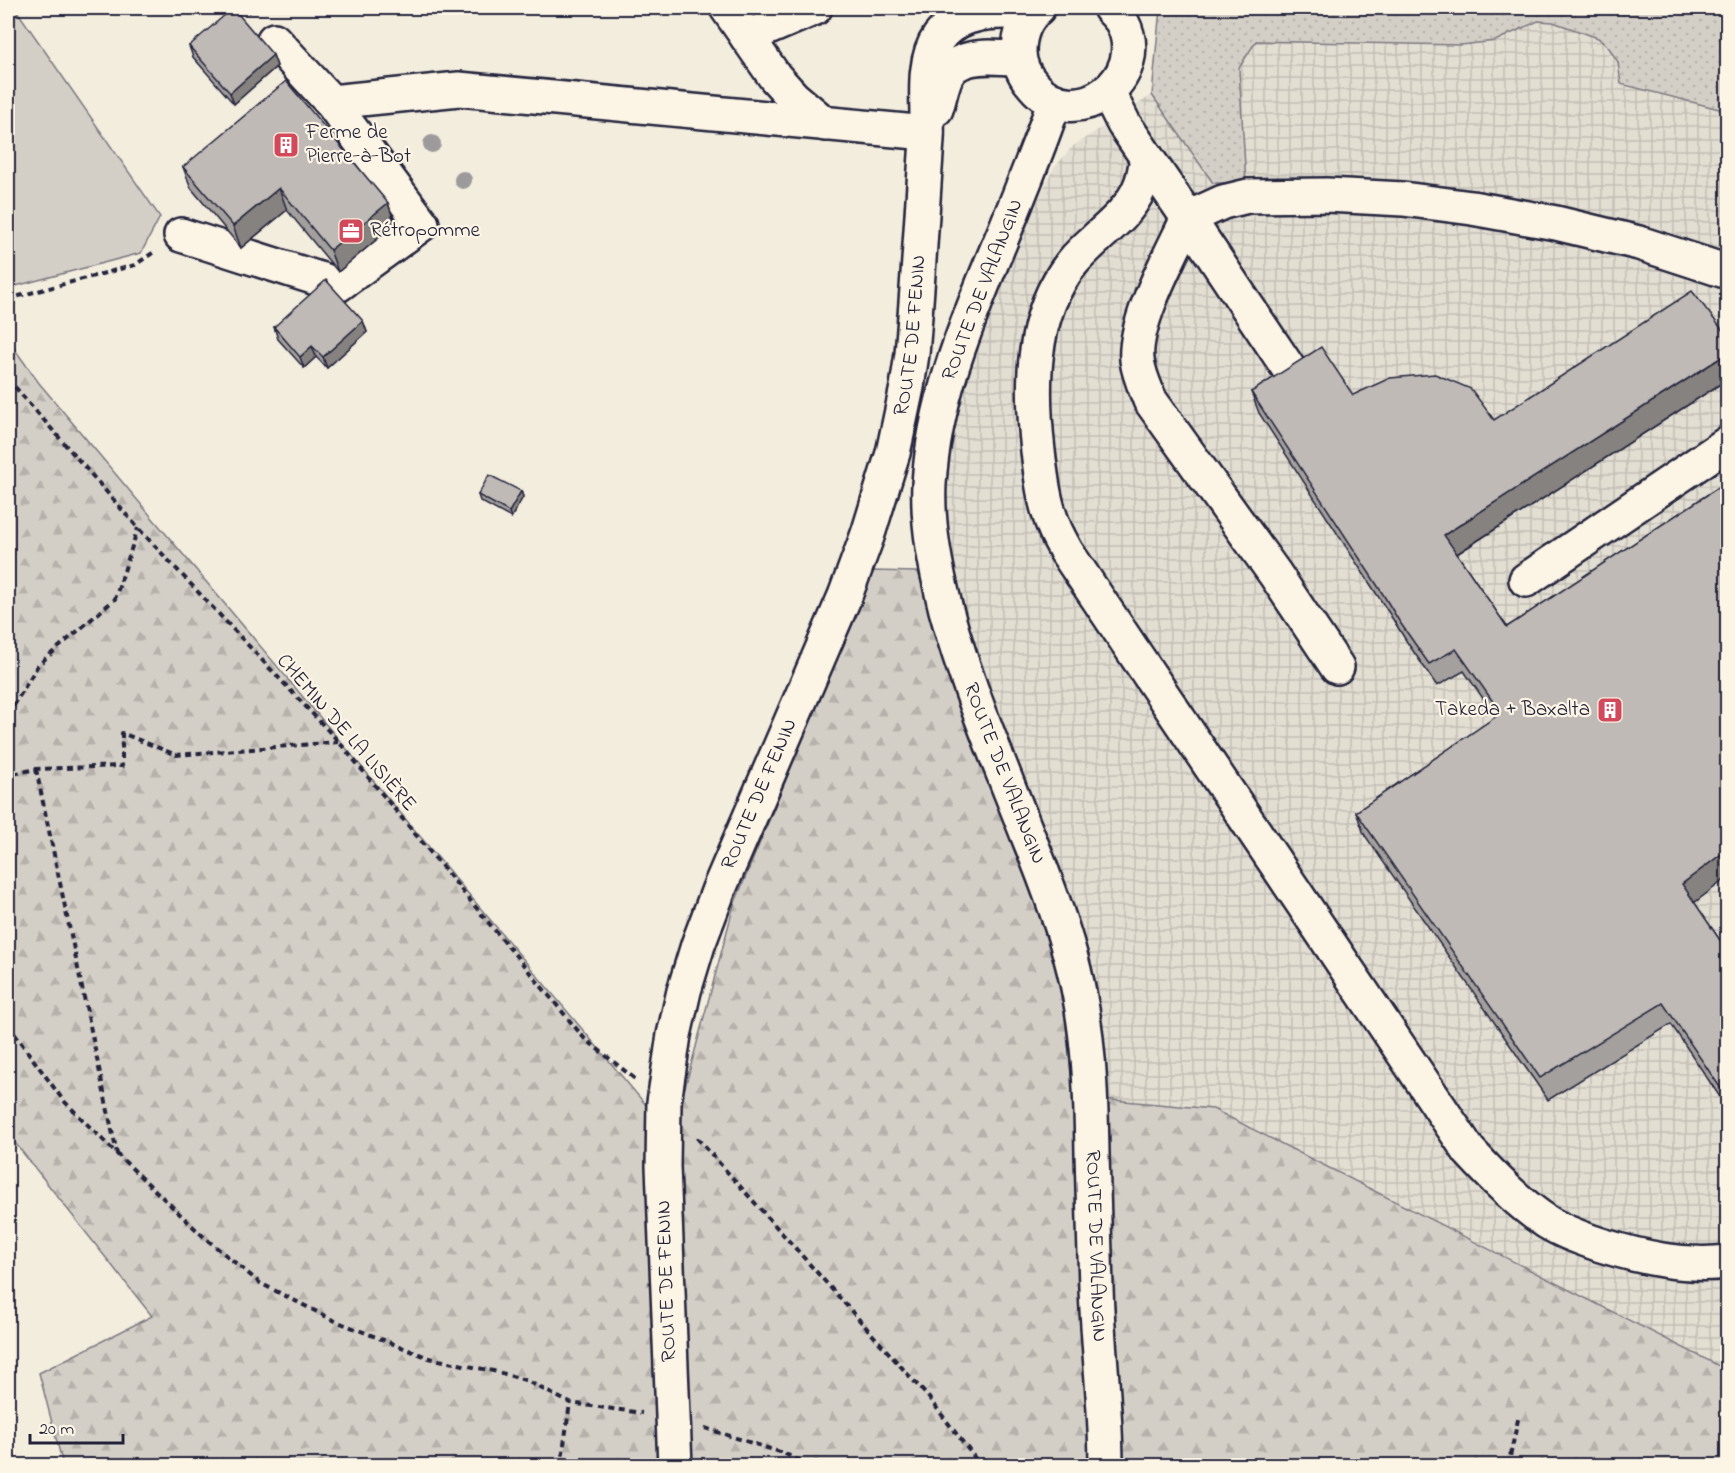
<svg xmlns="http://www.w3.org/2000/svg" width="1735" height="1473" viewBox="0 0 1735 1473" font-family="'Indie Flower',sans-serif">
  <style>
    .industrial { fill: url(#industrial-grid) }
    .grass { fill: url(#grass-dots); stroke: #7b7880; stroke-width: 1.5 }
    .forest { fill: url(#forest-firs); stroke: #7b7880; stroke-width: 1.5 }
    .park { fill: #d4cfc6; stroke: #7b7880; stroke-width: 1.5 }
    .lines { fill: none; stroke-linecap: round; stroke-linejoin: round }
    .minor-casing { stroke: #22223b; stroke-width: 38 }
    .major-casing { stroke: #22223b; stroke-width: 38 }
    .path { stroke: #22223b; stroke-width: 4; stroke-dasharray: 6 4.5; stroke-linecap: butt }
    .minor { stroke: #fcf5e5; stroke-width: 33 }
    .major { stroke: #fcf5e5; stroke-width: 33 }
    .tree { fill: #9d9a9b }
    .wall { fill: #a4a09d; stroke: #22223b; stroke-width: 1.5 }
    .shaded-wall { fill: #86827f; stroke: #22223b; stroke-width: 1.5 }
    .building { fill: #bfbab6; stroke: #22223b; stroke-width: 1.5 }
    .labels { text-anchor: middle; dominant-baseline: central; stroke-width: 4.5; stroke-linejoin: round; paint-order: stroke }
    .poi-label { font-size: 21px; fill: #22223b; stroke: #fcf5e5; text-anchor: start }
    .street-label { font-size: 21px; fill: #22223b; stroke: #fcf5e5 }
  </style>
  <defs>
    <pattern id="industrial-grid" width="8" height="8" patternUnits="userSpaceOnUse" patternTransform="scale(1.5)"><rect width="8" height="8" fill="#e3ded2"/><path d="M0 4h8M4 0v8" fill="none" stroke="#c2beb5"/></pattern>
    <pattern id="grass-dots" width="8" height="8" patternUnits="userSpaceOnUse" patternTransform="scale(1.5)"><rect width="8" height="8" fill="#d4cfc6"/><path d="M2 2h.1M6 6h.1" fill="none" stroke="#b6b1ab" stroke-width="1.8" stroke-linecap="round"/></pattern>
    <pattern id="forest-firs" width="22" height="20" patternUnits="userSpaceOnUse" patternTransform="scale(1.5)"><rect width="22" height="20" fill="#d4cfc6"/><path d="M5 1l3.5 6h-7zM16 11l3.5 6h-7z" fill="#b6b1ab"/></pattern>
  </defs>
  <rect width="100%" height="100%" fill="#f3edde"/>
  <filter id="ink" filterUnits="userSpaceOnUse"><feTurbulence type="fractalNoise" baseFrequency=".0167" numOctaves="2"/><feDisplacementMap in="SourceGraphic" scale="12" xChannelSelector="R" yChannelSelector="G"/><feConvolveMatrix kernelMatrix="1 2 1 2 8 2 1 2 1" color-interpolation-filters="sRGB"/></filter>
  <g filter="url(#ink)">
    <!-- industrial -->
    <path class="industrial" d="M1538,21l15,1 45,16 11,10 9,14 3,22 106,27v1252l-6,4 -615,-267 -135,-450 -16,-62 -8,-55v-67l14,-73 35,-106 57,-118 20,-23 79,-51 61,88h33l-7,-115 17,-27 205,4 34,-4z"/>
    <!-- grass -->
    <path class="grass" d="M1160,8h567v103l-106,-27 -3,-22 -9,-14 -11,-10 -45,-16 -15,-1 -43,20 -34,4 -205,-4 -17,27 7,115h-33l-61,-88z"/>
    <!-- forest -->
    <path class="forest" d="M8,340l31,43 633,753 62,-231 138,-334 46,1 40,127 64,165 39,116 12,110 18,8 122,11 508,258 6,-4v102h-1664l-24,-92 113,-57 -144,-182z"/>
    <!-- park -->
    <path class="park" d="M8,8h7l145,209 -19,36 -133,35z"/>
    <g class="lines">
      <!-- minor casing -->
      <g class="minor-casing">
        <g id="minor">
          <path d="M727,8l48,69 18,20 32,27"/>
          <path d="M747,37l68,-29"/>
          <path d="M274,40l57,62 128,-13 468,44"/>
          <path d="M1108,92l16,32 64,94 103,154"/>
          <path d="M936,109c4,-11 6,-27 12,-36 13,-21 51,-16 71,-14"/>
          <path d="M1147,158c-2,10 -3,21 -8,31 -14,31 -46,48 -67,74 -42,52 -41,125 -34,188 3,25 6,52 16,76 3,8 8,16 12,24l403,600c24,26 48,51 78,71 16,10 36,17 54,23 42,13 83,22 127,17"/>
          <path d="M181,235l157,50 84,-61 -91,-122"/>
          <path d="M1526,580l202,-137"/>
          <path d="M1337,667l-62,-93 -125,-174c-5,-13 -11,-25 -13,-40 -4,-38 35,-107 51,-142l35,-16 25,-6 79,-1 76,4 69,9 84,15 83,20 89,29"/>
          <path id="s1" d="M675,1466l-12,-300 1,-64 10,-67 10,-44 14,-46 21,-56 126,-293 23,-62 25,-81 14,-66 5,-33c6,-71 10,-142 15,-214 2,-30 -7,-77 12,-103 22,-28 62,-26 93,-25"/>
        </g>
      </g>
      <!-- major casing -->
      <g class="major-casing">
        <g id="major">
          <path d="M1038,8c-13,11 -19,27 -19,44 0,13 6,24 14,33 41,50 119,-6 89,-63 -3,-5 -8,-10 -12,-14"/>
          <path id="s2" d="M1055,101c-19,53 -40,106 -62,158 -30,73 -59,145 -64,225 -2,42 7,85 17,126 21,77 53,152 82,226 18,44 35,88 46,134 15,60 17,122 18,184 1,45 3,89 4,134 2,60 10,118 10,178"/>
        </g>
      </g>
      <!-- path -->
      <path class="path" d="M247,8l7,8
        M8,299l127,-34 19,-13
        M8,379l130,149 201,214 245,296 51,41
        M8,715l30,-50 77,-66 23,-71
        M8,766l5,8 23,-5 86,-3v-33l54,22 162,-13
        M36,769l81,385
        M8,1025l55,75 55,55 87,83 55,45 73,37 96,38 69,14 27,8 45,23 72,10
        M697,1138l232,260 52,68
        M705,1428l78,25 28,13
        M561,1466l9,-63
        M1508,1466l11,-51"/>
      <!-- minor -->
      <use href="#minor" class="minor"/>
      <!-- major -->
      <use href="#major" class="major"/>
    </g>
    <!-- trees -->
    <g class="tree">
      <circle cx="432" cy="144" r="9"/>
      <circle cx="463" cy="180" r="9"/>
    </g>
    <!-- wall -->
    <path class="wall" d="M189,46l84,9 4,11 -43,38 -41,-47z
      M183,167l205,36 7,21 -57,48 -51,-62 -46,38 -50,-60z
      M363,321l4,11 -40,36 -11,-11 -12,11 -26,-29 -4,-12z
      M1728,337v42l-271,175 50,73 221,-146v396l-34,25 34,50v157l-57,-85 -123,76 -184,-266 -8,-22 140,-95 -32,-46 -27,15 -30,-44 -18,-29 -130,-200 -8,-21 102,3 141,25z
      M521,491l2,6 -12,21 -31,-17 -2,-6z"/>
    <!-- shaded-wall -->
    <path class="shaded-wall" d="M273,55l4,11 -43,38 -4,-11z
      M279,188l8,22 -46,38 -8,-22z
      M388,203l7,21 -57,48 -8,-22z
      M363,321l4,11 -40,36 -4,-11z
      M312,346l4,11 -12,11 -4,-11z
      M1728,353v26l-276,178 -8,-22z
      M521,491l2,6 -12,21 -2,-6z
      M1728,849v28l-38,29 -8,-22z"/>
    <!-- building -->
    <path class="building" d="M233,8l40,47 -43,38 -41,-47z
      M286,81l102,122 -58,47 -51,-62 -46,38 -50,-59z
      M326,280l37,41 -40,36 -11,-11 -12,11 -26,-30z
      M1692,291l36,46v16l-284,182 63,92 221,-146v368l-46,35 46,68v147l-65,-96 -123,75 -184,-266 145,-99 -45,-64 -27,15 -30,-43 -18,-30 -130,-199 70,-45 32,48 37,-17 45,-4 36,15 23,31z
      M489,475l32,16 -12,21 -31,-17z"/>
  </g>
  <!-- icons -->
  <defs>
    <g id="building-square" transform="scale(1.35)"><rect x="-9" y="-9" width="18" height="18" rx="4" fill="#d1495b" stroke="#fcf5e5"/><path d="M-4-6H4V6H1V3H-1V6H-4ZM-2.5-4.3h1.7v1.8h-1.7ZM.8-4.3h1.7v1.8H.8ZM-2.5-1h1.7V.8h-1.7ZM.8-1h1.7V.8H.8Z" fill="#fff"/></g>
    <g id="office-square" transform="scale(1.35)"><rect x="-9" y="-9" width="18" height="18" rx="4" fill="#d1495b" stroke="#fcf5e5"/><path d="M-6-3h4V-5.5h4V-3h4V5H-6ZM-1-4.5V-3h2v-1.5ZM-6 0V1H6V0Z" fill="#fff"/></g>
  </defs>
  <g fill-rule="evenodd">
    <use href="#building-square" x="286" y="145"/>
    <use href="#office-square" x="351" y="231"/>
    <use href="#building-square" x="1610" y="710"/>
  </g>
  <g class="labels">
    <!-- poi labels -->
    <g class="poi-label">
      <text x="306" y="133">Ferme de<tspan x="306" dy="24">Pierre-à-Bot</tspan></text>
      <text x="370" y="231">Rétropomme</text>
      <text x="1590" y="710" text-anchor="end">Takeda + Baxalta</text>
    </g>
    <!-- street labels -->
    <g class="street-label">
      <text transform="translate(983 290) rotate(-69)">ROUTE DE VALANGIN</text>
      <text stroke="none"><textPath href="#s1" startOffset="1174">ROUTE DE FENIN</textPath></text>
      <text transform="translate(346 733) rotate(49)">CHEMIN DE LA LISIÈRE</text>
      <text stroke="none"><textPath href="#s2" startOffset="706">ROUTE DE VALANGIN</textPath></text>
      <text stroke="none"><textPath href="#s1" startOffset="688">ROUTE DE FENIN</textPath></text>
      <text stroke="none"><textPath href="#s2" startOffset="1192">ROUTE DE VALANGIN</textPath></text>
      <text transform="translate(667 1281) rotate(-92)">ROUTE DE FENIN</text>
    </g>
  </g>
  <!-- margin -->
  <rect width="1735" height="1473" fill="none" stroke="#fcf5e5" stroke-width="30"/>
  <rect x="15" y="15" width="1705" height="1443" fill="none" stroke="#22223b" stroke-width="2" filter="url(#ink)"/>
  <!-- scale -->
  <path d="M30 1434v9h93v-9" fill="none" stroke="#22223b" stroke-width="3"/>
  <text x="39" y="1434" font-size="18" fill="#22223b" stroke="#fcf5e5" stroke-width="4.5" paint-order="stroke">20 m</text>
</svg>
